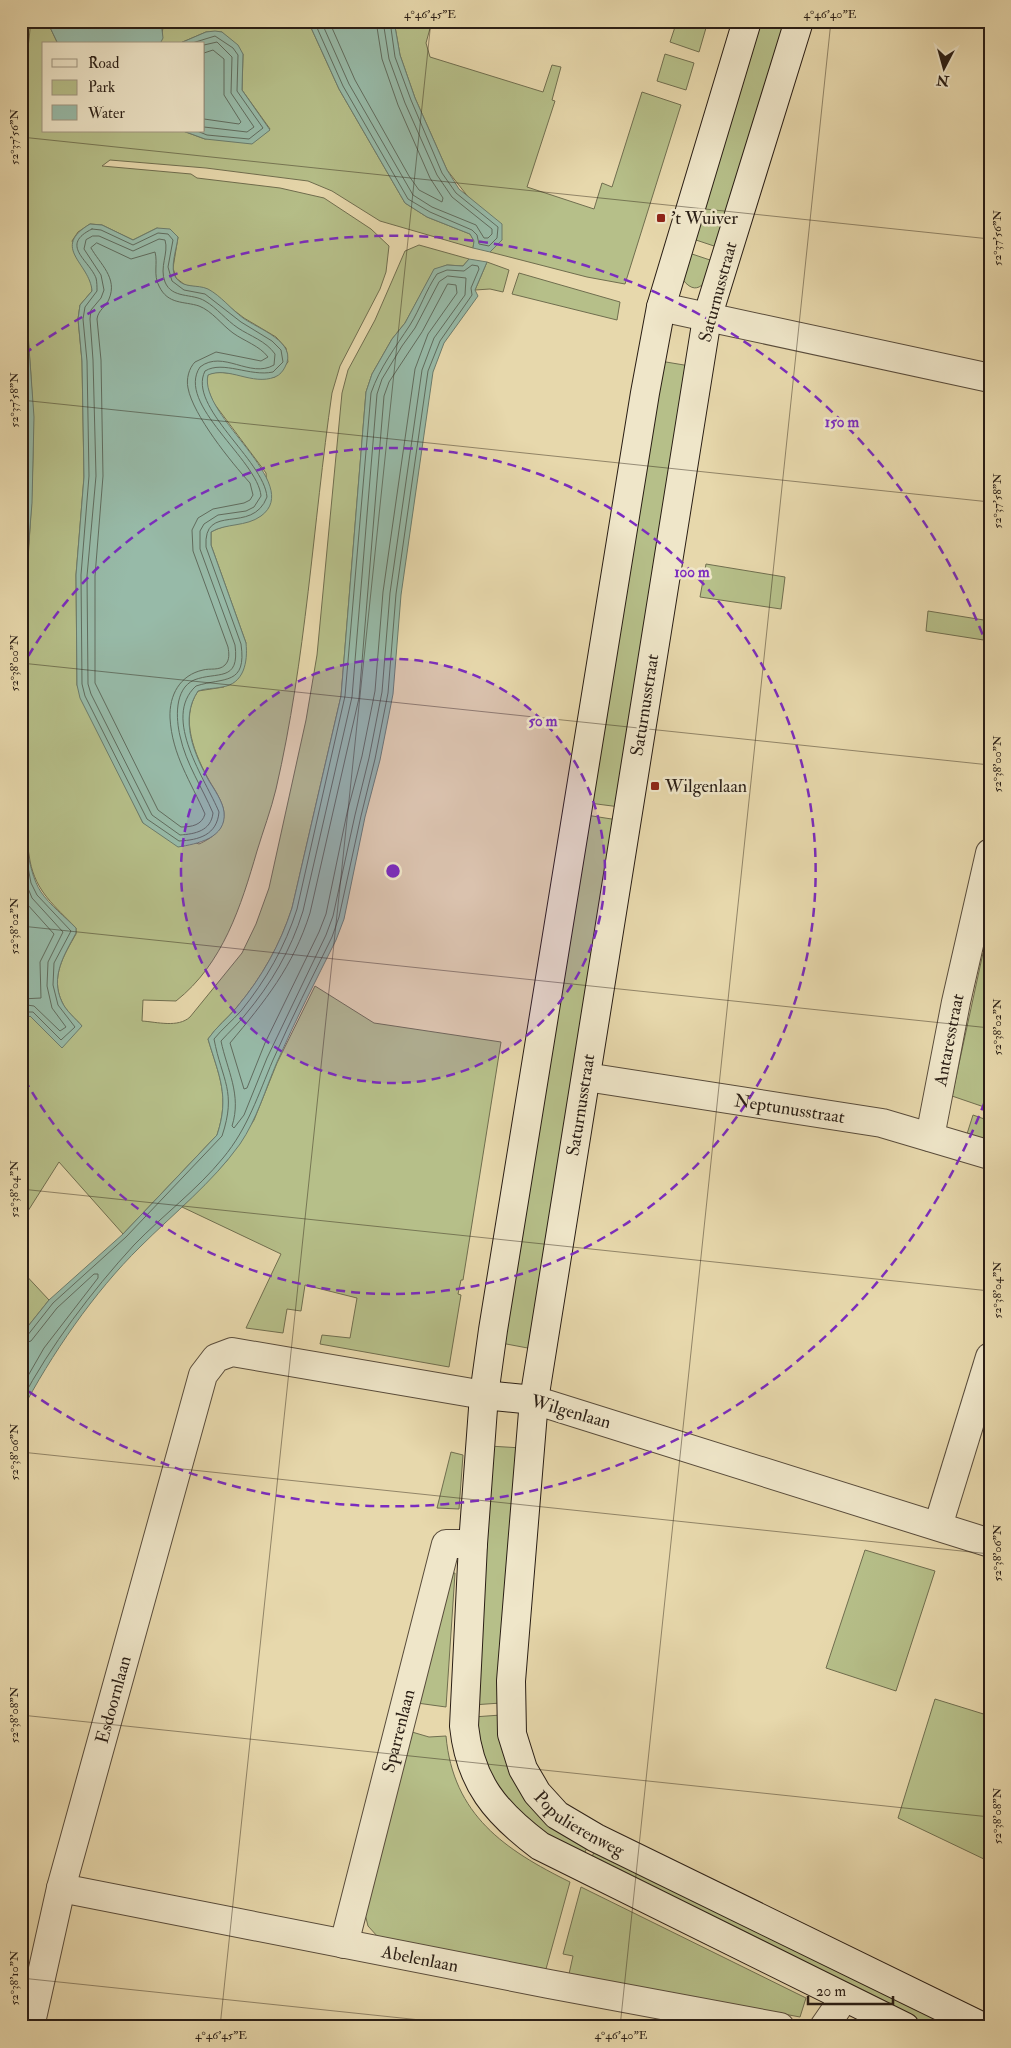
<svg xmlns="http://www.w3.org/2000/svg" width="1011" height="2048" viewBox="0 0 1011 2048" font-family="'IM FELL Double Pica',serif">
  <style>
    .green { fill: #b6bf89; stroke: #706e4f; fill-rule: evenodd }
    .water { fill: #97baa8; stroke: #6b7c6d }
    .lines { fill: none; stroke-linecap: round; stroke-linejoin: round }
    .shore { stroke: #606c5e; stroke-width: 1 }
    .street-casing { stroke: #594c3b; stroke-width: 30 }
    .secondary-casing { stroke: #2a1e15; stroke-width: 30 }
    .street { stroke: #efe6c9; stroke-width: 28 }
    .secondary { stroke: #efe6c9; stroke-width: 28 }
    .ticks { fill: none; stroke: #2a1e15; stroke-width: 1; stroke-opacity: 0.45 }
    .ring { fill: none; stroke: #7b2cbf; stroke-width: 2.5; stroke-dasharray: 9 6 }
    .poi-dot { fill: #8f2418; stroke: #efe6c9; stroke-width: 2 }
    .labels { text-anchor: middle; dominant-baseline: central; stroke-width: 5; stroke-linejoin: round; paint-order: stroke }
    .poi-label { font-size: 18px; fill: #2a1e15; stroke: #efe6c9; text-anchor: start }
    .street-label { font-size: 18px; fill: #2a1e15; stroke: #efe6c9 }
    .centre { fill: #7b2cbf; stroke: #efe6c9; stroke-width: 2.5 }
    .ring-label { font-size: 15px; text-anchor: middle; font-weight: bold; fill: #7b2cbf; stroke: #efe6c9; stroke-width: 5; stroke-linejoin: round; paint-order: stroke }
    .neatline { fill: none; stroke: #2a1e15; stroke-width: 2 }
    .ticks-label { font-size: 12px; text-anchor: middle; fill: #2a1e15 }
  </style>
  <rect width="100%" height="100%" fill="#e7d8ac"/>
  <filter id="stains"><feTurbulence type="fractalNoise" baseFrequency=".004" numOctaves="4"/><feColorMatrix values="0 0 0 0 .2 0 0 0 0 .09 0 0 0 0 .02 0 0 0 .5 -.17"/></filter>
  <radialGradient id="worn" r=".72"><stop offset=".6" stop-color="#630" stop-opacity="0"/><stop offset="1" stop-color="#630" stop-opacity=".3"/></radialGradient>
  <!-- green -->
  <path class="green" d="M21,21h26l11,23h-14v87h139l22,8 65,-10 -28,-39 1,-36 -21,-22h-16l-28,12h-18l3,-16 -2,-7h147l31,68 66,114 22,14 43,17 4,7 -1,7 -93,-27 -48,-30 -24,-10 -102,-13 -96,-8 -8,6 89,8 6,4 83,10 44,10 47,31 18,17 -3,26 -6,17 -40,77 -8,27c-19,132 -26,266 -56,396 -5,21 -13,42 -19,62 -16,55 -34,113 -81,150l-33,-1 -1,21c15,1 36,7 48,-4l52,-64 14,-29 13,-36 37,-168 11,-65 25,-262 6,-23 27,-50 30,-69 14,-6 50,14 -6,7 -16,-1 -13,5 -29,53 -13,16 -20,35 -6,18 -25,304 -49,212c-12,37 -30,69 -55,99 -9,11 -21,20 -29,32 11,37 22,57 9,96l-94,99 -64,-72 -38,60v-198l9,-8 52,10c-6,-7 -16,-15 -20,-24 -12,-25 2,-47 14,-68v-6c-21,-22 -40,-36 -46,-67 -24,-134 1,-273 3,-408 2,-73 -10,-145 -12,-218 -1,-71 0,-143 0,-214zM90,224l12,1 31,15 24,-12 21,9 -5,31 3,10 9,7 21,4 38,29 32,19 10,11 2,14 -13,15c-22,4 -50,-9 -67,-3l-2,10 7,18 53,71 2,35c-15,18 -38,13 -57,24v13l35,98 -22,44 -26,4c-19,28 -3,64 12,91 5,8 14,22 14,32 0,16 -12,24 -25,30l-56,-21 -66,-138 -1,-110 8,-98 -2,-116 -4,-42 2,-14 12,-14 -1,-11 -19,-39 6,-9z
    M394,21h38l-6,22 4,14 113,35 9,-27 9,2 -9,33 3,1 -28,86 67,22 8,-26 10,4 30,-95 39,13 -56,179 -38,-7 -97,-25 12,-12 -55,-70 -32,-72 -15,-43z
    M677,21h31l-9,31 -29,-10z
    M756,21h36l-72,227 -30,-10z
    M665,54l29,9 -8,27 -29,-9z
    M686,252l30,10c-7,13 -16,39 -33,18z
    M487,262l22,8 -6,22 -13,-3 -15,1z
    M519,273l101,29 -3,18 -105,-26z
    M660,361l30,5 -70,441 -31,-4z
    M706,564l79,13 -4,32 -81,-12z
    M928,611l62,10v20l-64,-10z
    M586,815l32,5 -85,529 -32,-6z
    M983,953l7,2v154l-38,-13z
    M315,986l59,37 127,19 -38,238h-2l-3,14 3,1 -12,72 -129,-23 2,-9 28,3 7,-40 -52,-13 -4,26 -14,-2 -4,24 -37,-5 35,-74 -99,-47 44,-45 28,-42 23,-57z
    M973,1115l17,6v23l-24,-7z
    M21,1270l28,30 -28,35z
    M489,1446l33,2 -21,255 -29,2z
    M451,1452l12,3 -4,54 -22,-1z
    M865,1550l70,21 -39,120 -70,-23z
    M452,1573h3l-9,134 -29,-4z
    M935,1699l55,17v136l-4,8 -88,-42z
    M501,1715l1,15 87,114 -7,14 -65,-43 -30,-44 -14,-54z
    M412,1732l17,5 17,-1c7,79 59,114 124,146l-24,87 -168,-32 -10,-11 -3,-12z
    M596,1847l369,180h-41l-334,-165z
    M581,1887l225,111 -6,19 -231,-43 4,-18 -10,-2z"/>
  <!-- water -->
  <path class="water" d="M47,21h114l2,17 -3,6h-102z
    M308,21h86l6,34 15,43 32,72 12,19 43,35v16l-12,12 -17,-4 1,-7 -4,-7 -43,-17 -22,-14 -66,-114z
    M215,31l7,1 16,13 5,9 -1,36 28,40 -18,14 -47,-5 -22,-8h21v-87h-26l28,-12z
    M90,224l12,1 31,15 24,-12 13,1 8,8c-1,11 -9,32 -2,41 8,11 21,6 32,11 13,7 23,20 35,29 15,11 56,24 42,49 -2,4 -5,8 -10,10 -23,9 -46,-11 -67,-2 -10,41 97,109 53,141 -15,11 -35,7 -50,16v13l35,98c2,19 -2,41 -24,44 -9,2 -16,1 -24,4 -19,28 -4,63 11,90 5,8 14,21 15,31 3,26 -27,32 -46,35l-35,-24 -63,-125 -3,-13 -1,-110 8,-98 -2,-116 -4,-42 2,-14 12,-14c-2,-28 -42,-43 -2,-67z
    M21,236l13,181 -2,86 -11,135z
    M469,259l18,3 -12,28 3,6 -34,47 -11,29 -32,223 -8,99 -13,66 -15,57 -21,102 -8,21c-20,40 -41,81 -59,122 -12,28 -20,57 -37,82 -28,39 -66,69 -100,103 -46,45 -89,108 -119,165v-77l28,-35 74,-66 94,-99c13,-39 2,-59 -9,-96 8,-12 20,-21 29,-32 25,-30 43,-62 55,-99l49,-212 25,-304 6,-18 20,-35 13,-16 29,-54 13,-4 16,1z
    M21,792c4,28 4,76 20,100 9,13 24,25 35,36v5c-12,22 -26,44 -14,69 4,9 14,17 20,24l-20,22 -32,-32 -9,8z"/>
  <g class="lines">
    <!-- shore -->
    <path class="shore" d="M314,21l29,65 65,113 22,13 42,18 5,5 2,9 10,2 8,-8 1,-11 -42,-34 -14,-20 -31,-73 -16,-43 -5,-36
      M321,21l28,63 64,111 19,12 44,18 8,13h4l4,-4v-5l-40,-32 -15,-22 -32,-72 -16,-44 -6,-38
      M329,21l26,59 54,96 10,14 23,12 1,-4 -13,-20 -32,-73 -16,-46 -6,-38
      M189,44l26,-8 18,12 5,7 -1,36 26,37 -14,11 -42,-4 -10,-4
      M204,45l13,-3 15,15 -1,36 23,34 -7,5 -43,-5
      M204,53l9,-3 11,9v36l17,27 -2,2 -35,-5
      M92,229l9,1 32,15 25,-12 10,1 5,6 -5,27 4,14 12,9 21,4 36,28 31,19 9,9 2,12 -10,10c-23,5 -50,-12 -68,-1 -18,36 59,89 62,126 -15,39 -64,4 -61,50l35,97c6,42 -17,33 -45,42 -35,32 10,94 23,126 -2,23 -20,28 -40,29l-32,-22 -62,-123 -3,-12 -1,-109 8,-99 -2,-115 -4,-42 2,-12 12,-16c0,-4 0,-9 -1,-13 -7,-18 -37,-33 -4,-49z
      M93,236h6l34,15 26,-12 6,1c4,13 -6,27 0,42 7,17 27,11 40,19 12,7 21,19 33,27 12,8 28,13 37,26l-1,11c-24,14 -51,-16 -74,2 -25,37 58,93 61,129l-7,11 -8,4 -28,4 -14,9 -4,7v18l35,96c5,38 -18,26 -41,35 -20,9 -18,39 -14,56 6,28 22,51 33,77 -2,18 -18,21 -33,22l-28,-20 -61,-121 -3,-10 -1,-108 9,-100 -3,-116 -3,-41 1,-9 10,-12 3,-8 -3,-15 -17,-26 2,-9z
      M97,243l34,16 24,-7c3,11 -2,23 4,34 9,19 25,15 40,20 13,5 23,19 34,27 11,8 27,13 35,24l-7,4 -45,-9 -21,10c-6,6 -9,17 -7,26 5,27 43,74 62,95l3,12 -3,5 -6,3 -31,6 -15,9 -6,12 1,21 35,96c1,6 2,13 -3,18 -6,6 -15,3 -22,5 -23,5 -34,25 -33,48 2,37 21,64 35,96 -3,11 -13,13 -24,13l-23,-17 -63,-127v-107l8,-100 -2,-116 -4,-41c1,-9 9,-12 12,-20 9,-21 -9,-35 -18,-51z
      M448,276l18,2 -1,17 -31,43 -12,32 -32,223 -8,99 -13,66 -14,57 -22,101 -7,19 -59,123 -23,57 -10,13 -2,-2c10,-31 -5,-56 -11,-85 8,-9 17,-17 24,-26 26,-31 46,-65 58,-104l49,-214 25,-303 5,-15 20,-33 13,-18 24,-46z
      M448,284l8,1 1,8 -29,41 -13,35 -32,223 -8,99 -13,65 -15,57 -21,101 -7,18 -54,111 -18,45 -3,1 -14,-46c35,-42 63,-76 80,-130l49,-215 25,-302 5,-14 33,-50z
      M21,303c10,95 10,191 0,286
      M21,394v102
      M21,830l10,53 6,12 34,36 -17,32 -1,22 5,20 17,22 -14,13 -28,-28h-6l-6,5
      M21,871l11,27 31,34 -15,30 -1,24 5,22 14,19 -6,4 -26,-25 -7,-1 -6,3
      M21,894l6,10 27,30 -14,28 1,36 -20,1
      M21,1338l6,-2 26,-33 73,-66 96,-101c15,-45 0,-55 -8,-97 8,-10 18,-18 27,-28 25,-31 44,-64 56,-102l48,-213 26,-303c9,-26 24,-45 39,-68 10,-16 16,-35 27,-51l10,-4 17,1 8,-6 6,1 1,3 -8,19 1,7 -32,46 -12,30 -32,223 -8,99 -13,66 -14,57 -22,101 -7,20c-20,41 -41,82 -59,123 -15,35 -25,68 -50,98 -26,32 -60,57 -89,87 -43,47 -83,100 -113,156
      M21,1344l10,-3 26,-33 37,-34h4v4l-54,70 -23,40"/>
    <!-- street casing -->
    <g class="street-casing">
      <g id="street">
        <path d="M661,307l329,71"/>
        <path id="s1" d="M586,1077l296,46 108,32"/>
        <path id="s2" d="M930,1137l26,-135 34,-149"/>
        <path d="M534,1400l456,143"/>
        <path d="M938,1526l52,-169"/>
        <path id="s3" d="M61,1888l488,96 231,43"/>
        <path id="s4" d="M344,1944l102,-400h27"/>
        <path id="s5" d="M30,2027l31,-139 142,-513 13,-17 16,-6 252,43"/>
        <path d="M824,2027l20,-29"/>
      </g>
    </g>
    <!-- secondary casing -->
    <g class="secondary-casing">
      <g id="secondary">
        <path d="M747,21l-86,286 -16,86 -152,937 -9,65 -11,149 -9,182c6,57 32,87 76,120l365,181"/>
        <path id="s6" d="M799,21l-92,297 -173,1082 -23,281 1,53 11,35 14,24 20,22 39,23 387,189"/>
        <path d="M484,1395l50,5"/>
      </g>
    </g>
    <!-- street -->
    <use href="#street" class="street"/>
    <!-- secondary -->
    <use href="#secondary" class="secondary"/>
  </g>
  <!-- ticks -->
  <path class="ticks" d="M21,111l10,-90M21,137l969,102M21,400l969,102M21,663l969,102M21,926l969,102M21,1189l969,102M21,1452l969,102M21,1715l969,102M21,1978l466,49M220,2027l211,-2006M620,2027l211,-2006"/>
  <!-- distance rings -->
  <circle cx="393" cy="871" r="212" fill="#7b2cbf" fill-opacity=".12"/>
  <g class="ring">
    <circle cx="393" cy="871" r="212"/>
    <path d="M21 669A423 423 0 1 1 21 1073"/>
    <path d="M990 1088A635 635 0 0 1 24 1388M24 354A635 635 0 0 1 990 654"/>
  </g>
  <!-- markers -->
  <g class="poi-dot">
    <rect x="656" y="213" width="10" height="10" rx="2.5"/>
    <rect x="650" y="781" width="10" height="10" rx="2.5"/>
  </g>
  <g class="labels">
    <!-- poi labels -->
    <g class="poi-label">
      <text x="671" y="218">'t Wuiver</text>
      <text x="665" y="786">Wilgenlaan</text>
    </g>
    <!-- street labels -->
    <g class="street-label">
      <text transform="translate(718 292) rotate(-75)">Saturnusstraat</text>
      <text transform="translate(645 705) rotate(-81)">Saturnusstraat</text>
      <text stroke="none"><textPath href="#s2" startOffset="99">Antaresstraat</textPath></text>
      <text transform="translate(581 1105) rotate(-81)">Saturnusstraat</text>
      <text stroke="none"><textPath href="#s1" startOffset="206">Neptunusstraat</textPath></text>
      <text transform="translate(571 1412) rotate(16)">Wilgenlaan</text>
      <text stroke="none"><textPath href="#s5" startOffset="338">Esdoornlaan</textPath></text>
      <text stroke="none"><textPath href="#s4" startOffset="220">Sparrenlaan</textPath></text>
      <text stroke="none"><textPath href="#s6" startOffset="1859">Populierenweg</textPath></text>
      <text stroke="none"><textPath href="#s3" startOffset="366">Abelenlaan</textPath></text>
    </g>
  </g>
  <circle cx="393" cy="871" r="8" class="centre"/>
  <g class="ring-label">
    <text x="842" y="427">150 m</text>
    <text x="692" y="577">100 m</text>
    <text x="543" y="726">50 m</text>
  </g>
  <!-- margin -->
  <rect width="1011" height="2048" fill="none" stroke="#e7d8ac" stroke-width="55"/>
  <!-- legend -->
  <rect x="42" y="42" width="162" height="90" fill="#efe6c9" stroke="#a09681"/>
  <rect x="52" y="59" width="25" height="8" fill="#efe6c9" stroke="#a09681"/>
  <text x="88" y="68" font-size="15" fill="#2a1e15">Road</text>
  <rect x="52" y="80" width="25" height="15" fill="#b6bf89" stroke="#a09681"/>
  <text x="88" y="92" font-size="15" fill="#2a1e15">Park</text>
  <rect x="52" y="105" width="25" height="15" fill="#97baa8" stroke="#a09681"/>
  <text x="88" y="118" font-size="15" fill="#2a1e15">Water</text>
  <!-- north arrow -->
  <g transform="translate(944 68) rotate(186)" stroke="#efe6c9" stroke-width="4" paint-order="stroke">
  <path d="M0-4L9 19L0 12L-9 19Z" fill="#2a1e15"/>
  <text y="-8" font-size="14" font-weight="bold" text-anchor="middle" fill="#2a1e15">N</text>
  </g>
  <!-- scale -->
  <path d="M808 1996v8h85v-8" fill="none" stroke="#2a1e15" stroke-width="2.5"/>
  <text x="816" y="1996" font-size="15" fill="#2a1e15" stroke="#efe6c9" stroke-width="4" paint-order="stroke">20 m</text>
  <rect x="28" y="28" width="956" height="1992" class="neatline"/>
  <g class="ticks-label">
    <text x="430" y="18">4°46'45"E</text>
    <text x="830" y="18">4°46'40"E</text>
    <text transform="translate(14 137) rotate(-90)" y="4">52°37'56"N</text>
    <text transform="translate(997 238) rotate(-90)" y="4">52°37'56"N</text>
    <text transform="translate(14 400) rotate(-90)" y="4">52°37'58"N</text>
    <text transform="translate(997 501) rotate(-90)" y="4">52°37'58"N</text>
    <text transform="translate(14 663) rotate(-90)" y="4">52°38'00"N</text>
    <text transform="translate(997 764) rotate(-90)" y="4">52°38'00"N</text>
    <text transform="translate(14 926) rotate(-90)" y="4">52°38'02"N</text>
    <text transform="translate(997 1027) rotate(-90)" y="4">52°38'02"N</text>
    <text transform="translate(14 1189) rotate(-90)" y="4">52°38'04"N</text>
    <text transform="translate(997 1290) rotate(-90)" y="4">52°38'04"N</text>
    <text transform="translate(14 1452) rotate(-90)" y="4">52°38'06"N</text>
    <text transform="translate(997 1553) rotate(-90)" y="4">52°38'06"N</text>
    <text transform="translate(14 1715) rotate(-90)" y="4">52°38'08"N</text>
    <text transform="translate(997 1816) rotate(-90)" y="4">52°38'08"N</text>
    <text transform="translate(14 1978) rotate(-90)" y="4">52°38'10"N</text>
    <text x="221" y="2039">4°46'45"E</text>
    <text x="621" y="2039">4°46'40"E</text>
  </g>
  <rect width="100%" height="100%" filter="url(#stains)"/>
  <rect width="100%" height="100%" fill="url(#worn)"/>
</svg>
